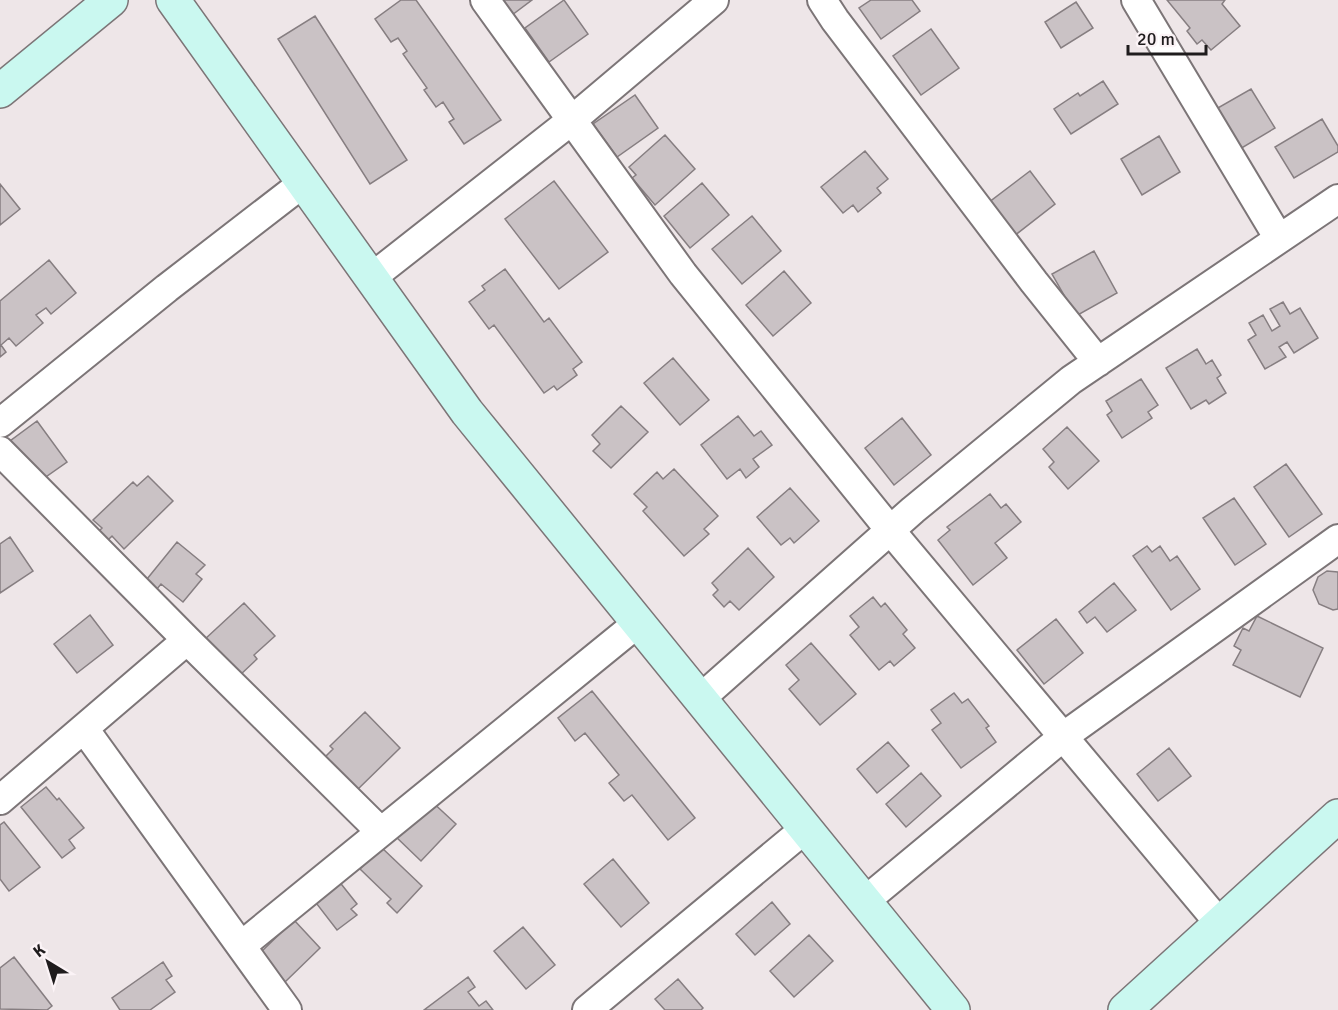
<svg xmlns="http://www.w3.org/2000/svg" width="1338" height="1010" viewBox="0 0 1338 1010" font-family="Signika,sans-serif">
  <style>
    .building { fill: #cac2c5; stroke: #867e81; stroke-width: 1.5 }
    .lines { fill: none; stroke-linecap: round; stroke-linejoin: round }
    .street-casing { stroke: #7c7577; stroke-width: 32 }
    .secondary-casing { stroke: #7c7577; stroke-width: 36 }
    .street { stroke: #fff; stroke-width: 28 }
    .secondary { stroke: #caf8f0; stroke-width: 33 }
  </style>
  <rect width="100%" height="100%" fill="#eee6e8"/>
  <!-- building -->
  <path class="building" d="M401,0h15l85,120 -37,24 -15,-22 5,-3 -11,-17 -7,5 -12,-17 3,-2 -24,-34 4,-3 -9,-13 -7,4 -16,-23z
    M500,0h32l-20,15z
    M564,0l24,34 -39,28 -24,-34z
    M871,0h41l8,11 -39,28 -22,-31z
    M1167,0h58l-3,4 18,22 -29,24 -9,-10 -5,4 -10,-13 3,-3z
    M1076,2l17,26 -32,20 -16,-26z
    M315,16l92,144 -37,24 -92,-145z
    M931,29l28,39 -38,27 -28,-39z
    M1103,81l15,23 -47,30 -17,-25 24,-16 2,3z
    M1251,89l24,39 -35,21 -24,-40z
    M635,95l23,33 -41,29 -24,-33z
    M1322,119l16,27v6l-44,26 -19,-31z
    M665,135l30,34 -40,36 -23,-27 4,-3 -7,-8z
    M1159,136l21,36 -38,23 -21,-36z
    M865,151l23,28 -11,9 4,5 -23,19 -5,-7 -10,8 -22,-26z
    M1030,171l25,33 -41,32 -26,-33z
    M554,181l54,71 -49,37 -54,-70z
    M702,183l27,32 -39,33 -26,-32z
    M0,184l20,25 -20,16z
    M752,216l29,35 -39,33 -30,-35z
    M1094,251l23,42 -41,23 -24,-42z
    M49,260l27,33 -25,21 -5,-6 -10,7 7,8 -27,23 -7,-8 -8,7 5,7 -6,5v-56z
    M505,269l39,53 5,-4 33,44 -9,7 4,6 -20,15 -3,-4 -10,7 -50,-68 -5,4 -20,-27 16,-12 -3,-4z
    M784,271l27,32 -38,33 -27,-31z
    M1283,302l7,12 10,-6 18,30 -24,15 -7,-11 -8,5 7,10 -21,12 -17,-29 8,-5 -7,-12 14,-8 9,16 8,-5 -10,-17z
    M1197,349l9,15 6,-4 9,15 -4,3 9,15 -17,11 -3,-4 -15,9 -25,-41z
    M673,358l36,42 -29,25 -36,-42z
    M1141,379l17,26 -10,7 4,6 -30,20 -15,-23 5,-4 -6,-10z
    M621,406l27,26 -37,36 -18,-17 7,-7 -8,-9z
    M738,416l16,20 7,-5 11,14 -19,14 6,8 -13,11 -6,-9 -13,10 -26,-34z
    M902,418l29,37 -37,30 -29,-37z
    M37,421l30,41 -27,19 -30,-40z
    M1067,427l32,34 -31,28 -19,-22 5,-5 -11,-13z
    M1286,464l36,50 -33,23 -35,-50z
    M674,469l44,47 -14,13 5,5 -25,22 -41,-45 4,-4 -13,-13 23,-22 6,7z
    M148,476l25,25 -49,48 -12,-13 -4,4 -9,-9 3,-3 -9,-8 40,-38 4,4z
    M790,488l29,33 -25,22 -4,-5 -9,7 -24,-28z
    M990,494l11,14 5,-4 15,18 -26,21 12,15 -34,27 -35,-45 12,-10 -3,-3z
    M1234,498l32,46 -31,21 -32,-47z
    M10,537l23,34 -33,22v-49z
    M177,542l28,23 -9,9 6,5 -19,23 -22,-18 -4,5 -10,-10z
    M1147,546l5,6 8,-6 10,15 7,-5 23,33 -29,21 -38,-54z
    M748,548l26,29 -35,33 -9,-9 -6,6 -11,-12 5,-5 -6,-7z
    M1327,571l11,1v37l-5,1 -14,-6 -6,-14 5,-13z
    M1114,583l22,27 -29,22 -12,-15 -8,6 -8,-11z
    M873,597l8,10 4,-4 22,27 -4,4 12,14 -21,18 -4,-5 -11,9 -29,-35 9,-8 -9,-11z
    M244,603l31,33 -21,19 3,4 -18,17 -35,-36z
    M90,615l23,30 -36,28 -23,-29z
    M1257,616l66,32 -23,49 -67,-32 8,-15 -7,-4 9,-18 6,3z
    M1056,619l27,34 -39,31 -27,-34z
    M811,643l45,51 -36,31 -31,-36 10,-9 -13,-15z
    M592,691l103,127 -27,22 -36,-45 -8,6 -15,-18 10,-8 -34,-42 -10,8 -17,-23z
    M954,693l8,10 6,-4 21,27 -3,2 10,14 -35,26 -29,-38 9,-7 -10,-13z
    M365,712l35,36 -45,44 -32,-33 10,-10 -3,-3z
    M888,742l21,24 -32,27 -20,-24z
    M1169,748l22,28 -33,25 -21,-27z
    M921,773l20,23 -35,31 -20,-23z
    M46,787l11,13 2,-2 25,30 -15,12 6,8 -13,10 -41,-51z
    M429,799l27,25 -35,37 -27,-26z
    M4,822l36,45 -31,24 -9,-12v-54z
    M381,847l41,39 -25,27 -10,-10 4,-4 -31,-30z
    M613,859l36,44 -28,24 -37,-43z
    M338,880l19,24 -6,5 6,6 -20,15 -24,-31z
    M772,902l18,22 -35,31 -19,-21z
    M294,920l26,28 -35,34 -27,-27z
    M523,927l32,38 -29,24 -32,-38z
    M809,935l24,26 -39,36 -24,-26z
    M14,957l38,49 -5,4 -47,-1v-41z
    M163,962l9,14 -6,4 9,12 -25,18h-30l-8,-12z
    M468,977l7,10 -7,5 11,14 7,-5 7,9h-69z
    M678,979l25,29 -2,2h-36l-10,-11z"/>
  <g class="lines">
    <!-- street casing -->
    <g class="street-casing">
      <path id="street" d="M485,0l198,274 207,256 330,394
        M822,0l13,20 199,262 64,80
        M1136,0l142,237
        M371,278l201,-158 142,-120
        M0,423l167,-135 136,-105
        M0,451l187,189 194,192
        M701,698l212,-188 158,-130 267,-181
        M85,730l202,280
        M0,800l187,-160
        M865,901l199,-165 274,-197
        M241,946l398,-324
        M587,1010l219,-182"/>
    </g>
    <!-- secondary casing -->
    <g class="secondary-casing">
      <path id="secondary" d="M173,0l294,412 486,598
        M0,91l111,-91
        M1125,1010l213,-194"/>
    </g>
    <!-- street -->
    <use href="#street" class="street"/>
    <!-- secondary -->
    <use href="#secondary" class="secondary"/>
  </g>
  <!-- north arrow -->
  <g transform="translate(48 962) rotate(322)" stroke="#fbf3f6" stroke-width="4.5" paint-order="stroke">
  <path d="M0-4.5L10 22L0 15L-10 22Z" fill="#1f1c1d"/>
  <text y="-9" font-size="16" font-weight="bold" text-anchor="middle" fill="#1f1c1d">K</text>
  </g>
  <!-- scale -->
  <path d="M1128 45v9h78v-9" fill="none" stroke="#1f1c1d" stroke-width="3"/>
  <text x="1137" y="45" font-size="18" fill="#1f1c1d" stroke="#fbf3f6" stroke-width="4.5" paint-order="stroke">20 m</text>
</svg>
